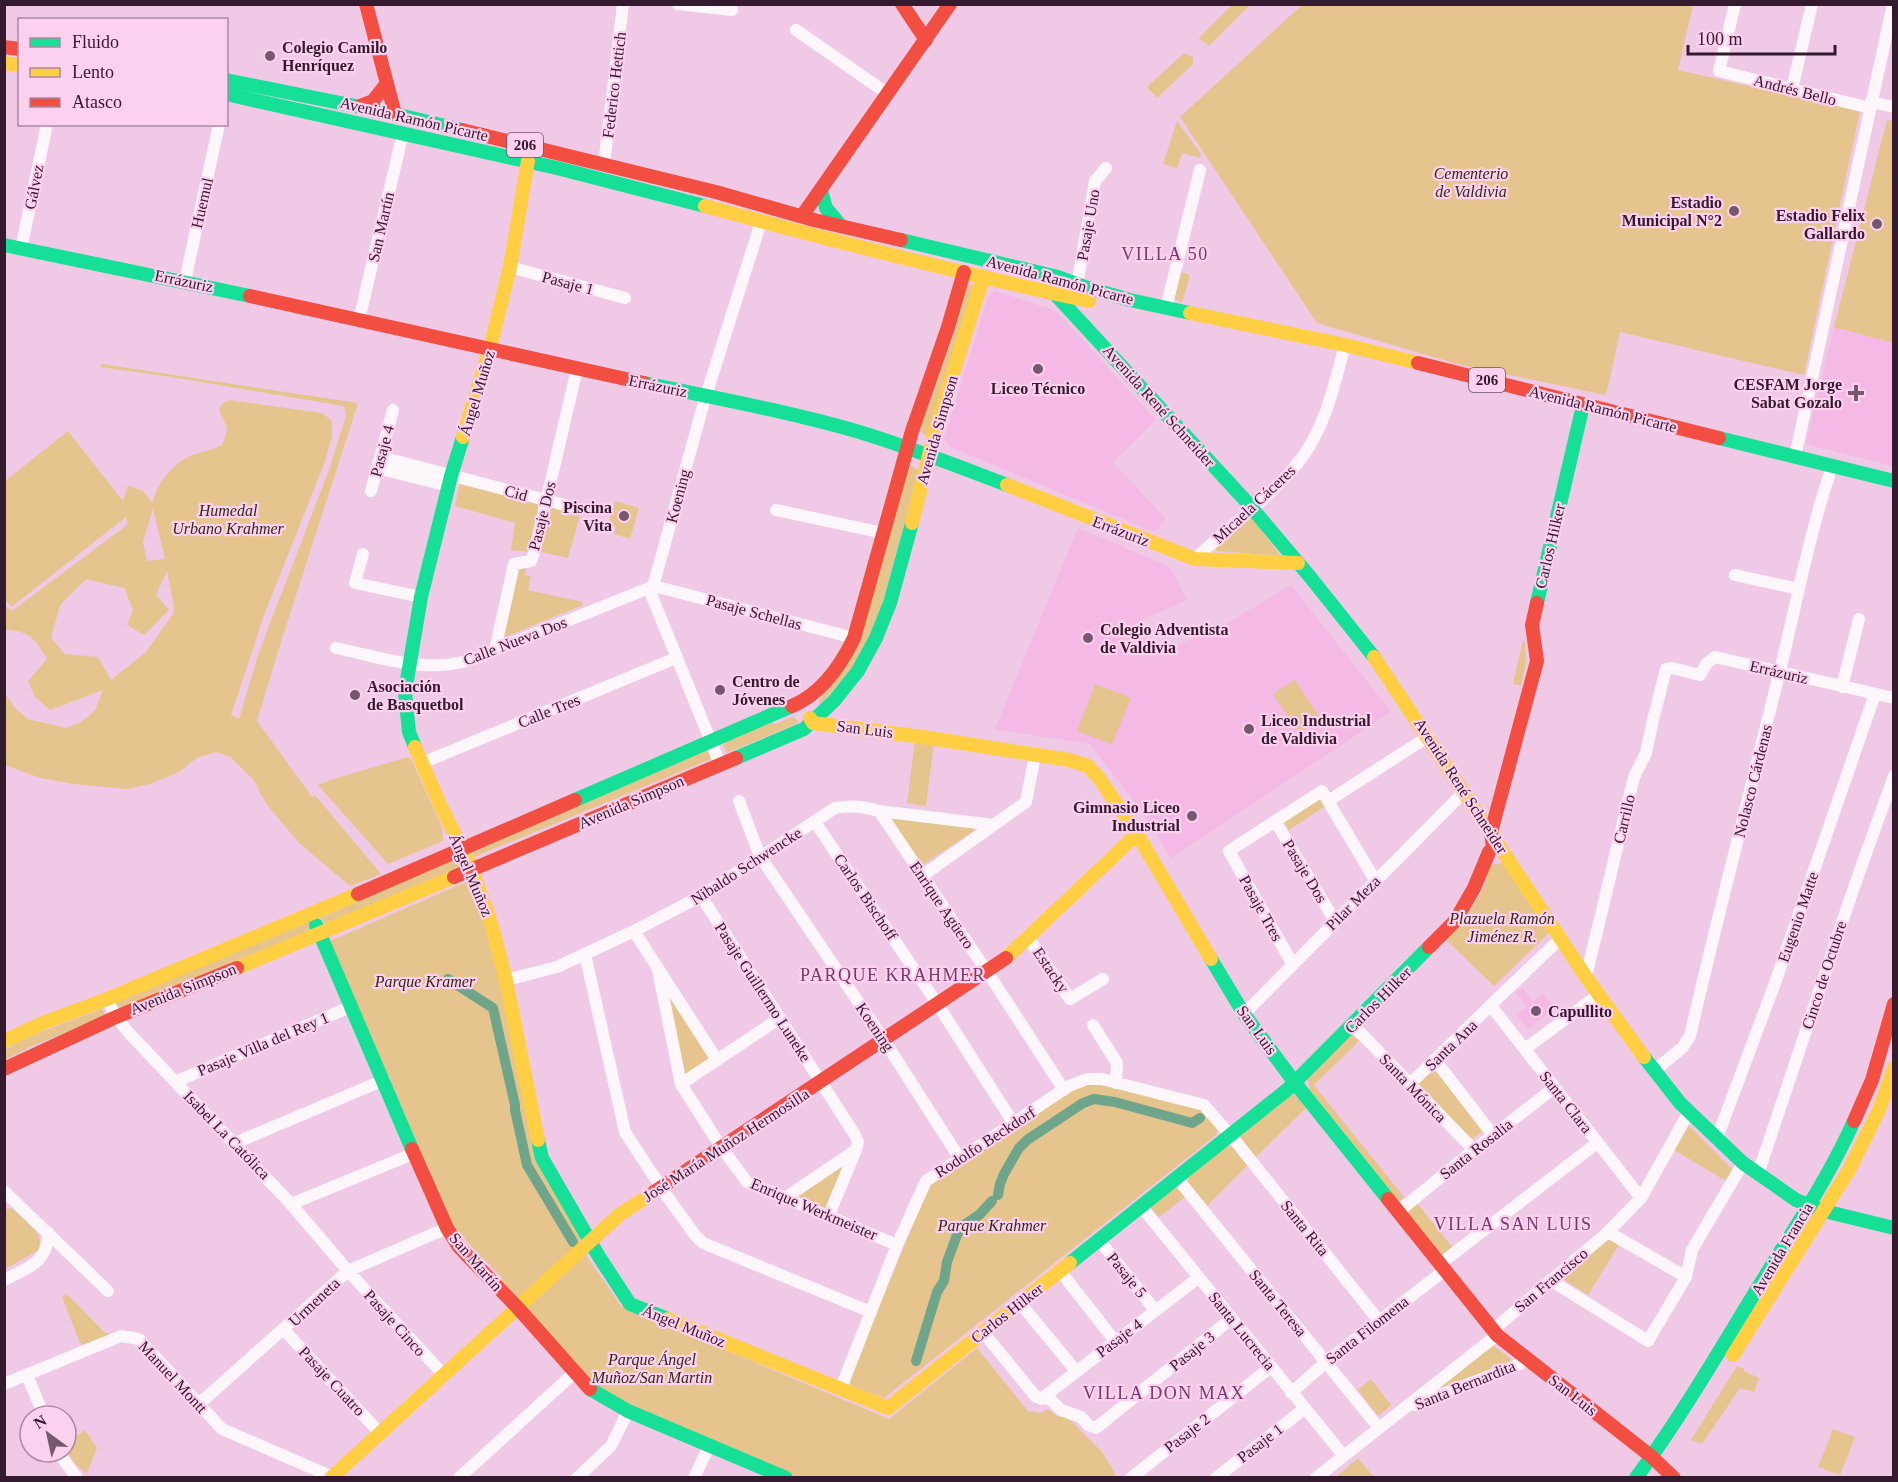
<svg xmlns="http://www.w3.org/2000/svg" width="1898" height="1482" viewBox="0 0 1898 1482" font-family="'Times New Roman',serif">
  <style>
    .built { fill: #f4b9e4 }
    .green { fill: #e5c58d; fill-rule: evenodd }
    .lines { fill: none; stroke-linecap: round; stroke-linejoin: round }
    .canal { stroke: #6fa58a; stroke-width: 10 }
    .street { stroke: #fdf7fb; stroke-width: 12 }
    .fast { stroke: #16e098; stroke-width: 14 }
    .slow { stroke: #ffcf43; stroke-width: 14 }
    .jam { stroke: #f24e42; stroke-width: 14 }
    .poi-dot { fill: #75576e; stroke: #fcd1f0; stroke-width: 2 }
    .labels { text-anchor: middle; dominant-baseline: central; stroke-width: 4.5; stroke-linejoin: round; paint-order: stroke }
    .shield { fill: #fcd1f0; stroke: #705168; stroke-width: 1.5 }
    .shield-label { font-size: 15px; font-weight: bold; fill: #341a2e }
    .poi-label { font-size: 16px; font-weight: bold; fill: #341a2e; stroke: #fcd1f0; text-anchor: start }
    .street-label { font-size: 16px; fill: #341a2e; stroke: #fcd1f0 }
    .park-label { font-size: 16px; font-style: italic; fill: #302b16; stroke: #fcd1f0 }
    .neighbourhood-label { font-size: 18px; letter-spacing: 1.5px; fill: #773b69; stroke: #fcd1f0 }
  </style>
  <rect width="100%" height="100%" fill="#efc9e5"/>
  <!-- built -->
  <path class="built" d="M995,291l61,20 100,109 -43,42 53,57 -12,13 -203,-85 -7,-8 44,-142z
    M1834,327l59,16v123l-87,-22z
    M1078,528l92,39 17,33 -48,21 11,35 71,-29 70,-42 100,127 -220,146 -23,-38 -58,-76 -95,-15z
    M1522,988l11,13 10,-8 12,14 -27,23 -12,-15 11,-8 -11,-14z"/>
  <!-- green -->
  <path class="green" d="M1233,4l17,1 -41,41 -10,-8z
    M1303,4l390,1 -15,65 182,41 -56,264 -184,-43 -14,63 -145,-30 -144,-42 -137,-206z
    M1184,53l9,4v7l-36,34 -10,-11z
    M1887,120l7,1 -1,222 -59,-16z
    M1177,121l24,33 -1,4 -18,-5 -5,15 -14,-4z
    M1181,272l9,3 -8,28 -9,-5z
    M975,284l-48,151h-3l-4,-6 43,-144z
    M102,364l256,39 -79,245 -22,73 55,76 3,-2 66,79 -31,12 -52,-44 -29,-35 -8,-12 -7,-15 -24,-23 -13,-5 -19,5 -19,15 -29,12 -23,5 -53,-5 -34,-6 -35,-13v-71l11,15 12,10 38,9 13,-5 10,-7 6,-6 8,-20 -53,20 -15,-13 -7,-16 19,-22c-11,-20 -19,-29 -42,-29v-24l7,5 115,-86 -1,-8 -115,90 -6,-8v-118l63,-50 55,70 5,-16 15,6 10,12c2,-17 18,-37 33,-45 12,-6 25,-7 36,-13 3,-7 6,-14 4,-20 -5,-12 -13,-18 4,-25l92,13 10,8v16l-8,27 -60,151 -33,100 8,4 20,-67 70,-182 17,-54 -1,-7 -2,-3 -172,-29 -71,-10zM153,508l12,51 -18,2 -4,-19zM167,571l7,36 -1,7 -27,38 -35,28 -13,-23 -33,-3 -14,-16 9,-33 26,-26 38,9 9,22 -6,15 17,10 25,-25 -13,-15z
    M912,466l7,5 -44,159 -21,36 -32,37 -3,1v-5l15,-16 75,-216z
    M460,482l82,20 -12,50 -19,-2 4,-27 -60,-17z
    M615,501l24,7 -9,31 -16,-5 2,-7 -8,-2z
    M549,505l32,7 -13,46 -31,-7z
    M1250,515l31,41 -65,-5v-7z
    M525,566l1,3 -1,6 6,1 -3,14 54,12 1,3 -78,32 -4,-3 15,-66z
    M1523,641h2l1,21 -5,24 -8,-2z
    M1295,680l25,38 -21,15 -26,-39z
    M1095,684l36,14 -19,46 -35,-13z
    M793,717l5,4 -2,3 -69,29 -4,-8 3,-3 45,-20 4,2z
    M915,740l19,2 -8,64 -19,-3z
    M707,750l5,6 -1,3 -237,98 -2,-5z
    M408,757l4,4 30,66 1,14 -55,23 -70,-79 12,-5z
    M1320,794l7,11 -38,25 -7,-11z
    M886,816l88,11v4l-52,34z
    M457,858l3,5 -1,5 -134,56 -5,-6z
    M1504,863l45,70 -55,53 -49,-47 23,-25 16,-27 5,-22z
    M472,877l19,58 47,226 43,74 -2,10 42,61 268,113 88,-71 51,63 14,2 5,-4 10,7 11,2 35,35 12,20v4h-321l-193,-85 -100,-112v-3c-17,-19 -36,-35 -50,-56l-121,-280 136,-59z
    M310,920l3,9 -193,80 -5,-4v-5z
    M669,991l42,65 -1,5 -22,15 -5,-1 -17,-83z
    M102,1009l3,5 -1,3 -74,30 -25,13v-10l17,-11z
    M1351,1035l8,6 -45,44 90,112 -6,5 -88,-112 -2,-11z
    M1435,1069l48,62 -13,9 -53,-55z
    M1087,1081l112,26 19,19 -2,9 -332,263 -32,-11 -3,-8 81,-195z
    M1295,1095l11,13 -52,51 -15,-19 4,-8 44,-36z
    M1688,1125l45,45 -7,11 -52,-31z
    M1225,1146h7l16,19 -42,42 -19,-24 3,-9z
    M845,1161l-17,47 -7,3 -28,-15z
    M1177,1186l9,10 -27,21 -9,-10z
    M1417,1203l36,45 -11,9 -35,-45z
    M8,1208l5,1 23,22 4,7 -1,12 -34,19 -1,-57z
    M1607,1236l13,7 -32,52 -28,-18z
    M67,1294l38,39 5,1 -27,11 -3,-2 -18,-46z
    M1492,1345l19,14 -1,3 -75,28z
    M1737,1366l7,3v2l15,7 -5,14 -14,-4 -38,56 -11,-4z
    M1371,1379l20,26 -13,11 -20,-26z
    M1833,1429l22,8 -15,38 -22,-8z
    M85,1430l12,18 -10,25c-9,-4 -21,-19 -21,-29z
    M1358,1458l16,19h-34l-2,-2z"/>
  <g class="lines">
    <!-- canal -->
    <path class="canal" d="M448,979l45,29 22,97v5l12,55 46,77
      M998,1195l2,-11 4,-10 15,-26 8,-8 56,-37 11,-4 21,3 77,21 8,-5
      M916,1361l21,-69 7,-11 3,-19 10,-27 4,-8 18,-12 13,-14"/>
    <!-- street -->
    <path class="street" d="M678,4l54,6
      M1735,4l-16,67 151,37
      M796,30l92,64
      M1792,89l20,-85
      M1871,102l23,5
      M604,165l19,-161
      M21,249l26,-125
      M510,267l115,31
      M185,281l34,-157
      M1077,285l18,-104 11,-13
      M1166,308l34,-138
      M359,320l44,-187
      M381,457l199,52
      M1795,457l98,-453
      M377,468l72,18
      M371,491l22,-81
      M776,510l107,23
      M363,554l-8,29 66,14
      M1195,559c33,-32 73,-59 102,-95 28,-34 37,-78 48,-119
      M1735,575l64,14
      M336,648c57,12 103,31 159,2l159,-64 200,52
      M495,650l19,-86 17,-3 3,-8 43,-184
      M1842,687l17,-68
      M422,763l254,-105
      M720,764l-69,-170 53,-192 57,-180
      M739,801l21,55 124,184 76,119
      M1328,801l101,-65
      M879,811l113,168 72,111
      M1275,821l60,100
      M815,822l123,183 76,119
      M922,876l104,-74 9,-47
      M701,896l154,239 3,7 -2,8 -28,67
      M634,931l83,129
      M1029,939l41,60 33,-20
      M585,954l40,178 41,63 29,40 8,8 168,69
      M1293,965l-64,-114 93,-60 53,89
      M658,970l23,114 40,63 26,35 150,63
      M1586,977l48,-200 12,-24 7,-33 13,-51 6,-1 28,7 7,-12 8,-6 179,41
      M506,980l51,-13 77,-36 67,-35 134,-88c16,-3 29,-2 44,3l115,14
      M107,999l9,18 13,16 162,171 57,67 95,103
      M1491,1006l150,192
      M1244,1014l220,-222
      M1093,1025l24,38 -1,20
      M1353,1025l121,125
      M1525,1049l73,-54
      M1435,1060l58,75
      M1654,1071l28,-23 8,-12c28,-122 60,-244 90,-366 16,-64 28,-131 49,-194
      M175,1082l175,-75
      M681,1084l99,-66
      M1410,1084l87,-85 63,-60
      M1717,1138l58,-155 100,-289
      M235,1143l149,-63
      M1758,1174l96,-287 40,-111
      M1177,1178l202,250
      M4,1191l104,100
      M785,1198l71,-48
      M291,1204l124,-51
      M1141,1206l202,249
      M1398,1212l76,-62 80,-62
      M1608,1232l78,45
      M1099,1240l56,70
      M1440,1264l157,-121
      M1060,1271l55,70
      M4,1280c24,-12 45,-18 44,-48
      M1550,1280l98,61 38,-64 6,-27 51,-87
      M1020,1303l56,68
      M284,1330l96,103
      M1493,1330l115,-98 33,-34 48,-86
      M983,1332l53,65 14,2 11,11 20,7 7,8 8,3 135,-109
      M27,1375l17,41
      M4,1384l117,-48 18,3 83,90 113,49
      M841,1388l56,-143 29,-64 143,-95 18,-7h15l102,26 33,38 142,178
      M1291,1393l34,-30 120,-93
      M1041,1399l157,-121
      M199,1404l149,-133 99,-43
      M1415,1405l105,-41 7,-6
      M58,1452l19,26
      M459,1478l115,-105
      M577,1478l34,-32 17,-35
      M694,1478l15,-32
      M1131,1478l140,-111
      M1216,1478l88,-69
      M1316,1478l181,-143"/>
    <!-- fast -->
    <path class="fast" d="M226,80l169,34 67,16
      M226,94l331,74 148,38
      M821,190l5,18 15,18
      M901,240l157,37 30,11 42,12 60,13
      M4,245l246,51
      M1054,293l191,207 66,78 63,79
      M644,383c71,15 142,28 212,48 51,15 101,35 151,54
      M1719,438l175,43
      M1537,603l44,-189
      M415,747l-6,-15 -4,-40 16,-95 30,-121 12,-39
      M736,758l68,-29 30,-28 24,-30 18,-33 14,-35 22,-80
      M575,800l217,-94
      M316,925l96,224
      M1211,959l33,55 51,69 93,116
      M1644,1057l36,46 63,60 53,37 28,11 70,17
      M538,1140l4,18 56,97 32,49 38,15
      M1070,1263l218,-174 141,-142
      M590,1389l38,22 158,67
      M1636,1478c45,-61 83,-127 123,-192 33,-54 69,-107 95,-165"/>
    <!-- slow -->
    <path class="slow" d="M4,63l16,2
      M705,206c127,35 255,67 384,95
      M1190,313l155,32 73,18
      M463,437l27,-89 20,-81 18,-106
      M1007,485l188,74 103,4
      M912,523l23,-92 48,-153
      M1374,657l212,320 58,80
      M810,718l3,5 110,14 146,23 19,6 11,12 38,56 74,125
      M415,747l25,57 32,65 20,57 14,54 32,160
      M1006,958l131,-124
      M237,968l217,-91
      M4,1041l41,-19 62,-23 251,-105
      M668,1319l220,89 182,-145
      M1733,1355l116,-185 30,-60 15,-42
      M331,1478l288,-263 35,-23"/>
    <!-- jam -->
    <path class="jam" d="M366,4l29,110
      M902,4l24,36
      M4,47l16,2
      M360,106l13,-5 14,-18
      M462,130l254,62 98,28 87,20
      M802,216l148,-212
      M250,296l394,87
      M1418,363l301,75
      M792,706c29,-12 49,-41 62,-68l58,-207 36,-104 16,-55
      M454,877l282,-119
      M358,894l217,-94
      M1429,947l26,-26 19,-33 15,-36 4,-5 -2,-15 46,-171 -5,-36 5,-22
      M4,1069l112,-52 121,-49
      M1854,1121l18,-41 22,-76
      M412,1149l35,79 12,19 59,61 72,81
      M654,1192l352,-234
      M1388,1199l109,136 155,122 22,21"/>
  </g>
  <!-- markers -->
  <g class="poi-dot">
    <circle cx="270" cy="56" r="6"/>
    <circle cx="1734" cy="211" r="6"/>
    <circle cx="1877" cy="224" r="6"/>
    <circle cx="1038" cy="369" r="6"/>
    <path d="M1853 384h6v6h6v6h-6v6h-6v-6h-6v-6h6z"/>
    <circle cx="624" cy="516" r="6"/>
    <circle cx="1088" cy="638" r="6"/>
    <circle cx="720" cy="690" r="6"/>
    <circle cx="355" cy="695" r="6"/>
    <circle cx="1249" cy="729" r="6"/>
    <circle cx="1192" cy="816" r="6"/>
    <circle cx="1536" cy="1011" r="6"/>
  </g>
  <g class="labels">
    <!-- shield labels -->
    <g class="shield">
      <rect x="507" y="133" width="36" height="24" rx="4.5"/>
      <rect x="1469" y="368" width="36" height="24" rx="4.5"/>
    </g>
    <g class="shield-label">
      <text x="525" y="145">206</text>
      <text x="1487" y="380">206</text>
    </g>
    <!-- poi labels -->
    <g class="poi-label">
      <text x="282" y="47">Colegio Camilo<tspan x="282" dy="18">Henríquez</tspan></text>
      <text x="1722" y="202" text-anchor="end">Estadio<tspan x="1722" dy="18">Municipal N°2</tspan></text>
      <text x="1865" y="215" text-anchor="end">Estadio Felix<tspan x="1865" dy="18">Gallardo</tspan></text>
      <text x="1842" y="384" text-anchor="end">CESFAM Jorge<tspan x="1842" dy="18">Sabat Gozalo</tspan></text>
      <text x="1038" y="388" text-anchor="middle">Liceo Técnico</text>
      <text x="612" y="507" text-anchor="end">Piscina<tspan x="612" dy="18">Vita</tspan></text>
      <text x="1100" y="629">Colegio Adventista<tspan x="1100" dy="18">de Valdivia</tspan></text>
      <text x="732" y="681">Centro de<tspan x="732" dy="18">Jóvenes</tspan></text>
      <text x="367" y="686">Asociación<tspan x="367" dy="18">de Basquetbol</tspan></text>
      <text x="1261" y="720">Liceo Industrial<tspan x="1261" dy="18">de Valdivia</tspan></text>
      <text x="1180" y="807" text-anchor="end">Gimnasio Liceo<tspan x="1180" dy="18">Industrial</tspan></text>
      <text x="1548" y="1011">Capullito</text>
    </g>
    <!-- street labels -->
    <g class="street-label">
      <text transform="translate(614 85) rotate(-83)">Federico Hettich</text>
      <text transform="translate(1795 90) rotate(14)">Andrés Bello</text>
      <text transform="translate(414 119) rotate(13)">Avenida Ramón Picarte</text>
      <text transform="translate(34 187) rotate(-79)">Gálvez</text>
      <text transform="translate(202 203) rotate(-77)">Huemul</text>
      <text transform="translate(1088 225) rotate(-80)">Pasaje Uno</text>
      <text transform="translate(381 227) rotate(-77)">San Martín</text>
      <text transform="translate(1060 280) rotate(15)">Avenida Ramón Picarte</text>
      <text transform="translate(184 281) rotate(12)">Errázuriz</text>
      <text transform="translate(568 283) rotate(15)">Pasaje 1</text>
      <text transform="translate(658 386) rotate(12)">Errázuriz</text>
      <text transform="translate(477 393) rotate(-73)">Ángel Muñoz</text>
      <text transform="translate(1159 406) rotate(48)">Avenida René Schneider</text>
      <text transform="translate(1603 409) rotate(14)">Avenida Ramón Picarte</text>
      <text transform="translate(937 430) rotate(-74)">Avenida Simpson</text>
      <text transform="translate(382 451) rotate(-75)">Pasaje 4</text>
      <text transform="translate(516 493) rotate(15)">Cid</text>
      <text transform="translate(678 496) rotate(-75)">Koening</text>
      <text transform="translate(1254 504) rotate(-43)">Micaela Cáceres</text>
      <text transform="translate(542 516) rotate(-76)">Pasaje Dos</text>
      <text transform="translate(1121 531) rotate(21)">Errázuriz</text>
      <text transform="translate(1550 546) rotate(-77)">Carlos Hilker</text>
      <text transform="translate(754 612) rotate(15)">Pasaje Schellas</text>
      <text transform="translate(515 641) rotate(-21)">Calle Nueva Dos</text>
      <text transform="translate(1779 672) rotate(13)">Errázuriz</text>
      <text transform="translate(549 711) rotate(-22)">Calle Tres</text>
      <text transform="translate(865 729) rotate(7)">San Luis</text>
      <text transform="translate(1753 781) rotate(-76)">Nolasco Cárdenas</text>
      <text transform="translate(1461 786) rotate(57)">Avenida René Schneider</text>
      <text transform="translate(631 802) rotate(-23)">Avenida Simpson</text>
      <text transform="translate(1624 819) rotate(-77)">Carrillo</text>
      <text transform="translate(746 866) rotate(-33)">Nibaldo Schwencke</text>
      <text transform="translate(1305 871) rotate(59)">Pasaje Dos</text>
      <text transform="translate(471 875) rotate(67)">Ángel Muñoz</text>
      <text transform="translate(866 897) rotate(56)">Carlos Bischoff</text>
      <text transform="translate(1353 903) rotate(-45)">Pilar Meza</text>
      <text transform="translate(942 905) rotate(56)">Enrique Agüero</text>
      <text transform="translate(1261 908) rotate(61)">Pasaje Tres</text>
      <text transform="translate(1798 917) rotate(-71)">Eugenio Matte</text>
      <text transform="translate(1051 970) rotate(56)">Estacky</text>
      <text transform="translate(1824 975) rotate(-72)">Cinco de Octubre</text>
      <text transform="translate(183 989) rotate(-22)">Avenida Simpson</text>
      <text transform="translate(763 992) rotate(57)">Pasaje Guillermo Luneke</text>
      <text transform="translate(1378 1000) rotate(-45)">Carlos Hilker</text>
      <text transform="translate(875 1027) rotate(56)">Koening</text>
      <text transform="translate(1257 1030) rotate(54)">San Luis</text>
      <text transform="translate(263 1044) rotate(-23)">Pasaje Villa del Rey 1</text>
      <text transform="translate(1451 1045) rotate(-44)">Santa Ana</text>
      <text transform="translate(1413 1088) rotate(46)">Santa Mónica</text>
      <text transform="translate(1566 1102) rotate(52)">Santa Clara</text>
      <text transform="translate(227 1135) rotate(46)">Isabel La Católica</text>
      <text transform="translate(985 1142) rotate(-33)">Rodolfo Beckdorf</text>
      <text transform="translate(726 1145) rotate(-33)">José María Muñoz Hermosilla</text>
      <text transform="translate(1476 1149) rotate(-38)">Santa Rosalia</text>
      <text transform="translate(814 1209) rotate(23)">Enrique Werkmeister</text>
      <text transform="translate(1305 1228) rotate(51)">Santa Rita</text>
      <text transform="translate(1782 1249) rotate(-59)">Avenida Francia</text>
      <text transform="translate(476 1262) rotate(49)">San Martín</text>
      <text transform="translate(1127 1275) rotate(51)">Pasaje 5</text>
      <text transform="translate(1551 1280) rotate(-40)">San Francisco</text>
      <text transform="translate(314 1302) rotate(-43)">Urmeneta</text>
      <text transform="translate(1278 1303) rotate(51)">Santa Teresa</text>
      <text transform="translate(1007 1313) rotate(-38)">Carlos Hilker</text>
      <text transform="translate(395 1323) rotate(48)">Pasaje Cinco</text>
      <text transform="translate(684 1326) rotate(22)">Ángel Muñoz</text>
      <text transform="translate(1367 1330) rotate(-38)">Santa Filomena</text>
      <text transform="translate(1242 1331) rotate(51)">Santa Lucrecia</text>
      <text transform="translate(1119 1338) rotate(-37)">Pasaje 4</text>
      <text transform="translate(1192 1351) rotate(-39)">Pasaje 3</text>
      <text transform="translate(173 1377) rotate(47)">Manuel Montt</text>
      <text transform="translate(332 1381) rotate(47)">Pasaje Cuatro</text>
      <text transform="translate(1465 1385) rotate(-22)">Santa Bernardita</text>
      <text transform="translate(1573 1395) rotate(38)">San Luis</text>
      <text transform="translate(1187 1433) rotate(-38)">Pasaje 2</text>
      <text transform="translate(1260 1443) rotate(-38)">Pasaje 1</text>
    </g>
    <!-- park labels -->
    <g class="park-label">
      <text x="1471" y="173">Cementerio<tspan x="1471" dy="18">de Valdivia</tspan></text>
      <text x="228" y="510">Humedal<tspan x="228" dy="18">Urbano Krahmer</tspan></text>
      <text x="1502" y="918">Plazuela Ramón<tspan x="1502" dy="18">Jiménez R.</tspan></text>
      <text x="425" y="981">Parque Kramer</text>
      <text x="992" y="1225">Parque Krahmer</text>
      <text x="652" y="1359">Parque Ángel<tspan x="652" dy="18">Muñoz/San Martin</tspan></text>
    </g>
    <!-- neighbourhood labels -->
    <g class="neighbourhood-label">
      <text x="1165" y="254">VILLA 50</text>
      <text x="893" y="975">PARQUE KRAHMER</text>
      <text x="1513" y="1224">VILLA SAN LUIS</text>
      <text x="1164" y="1393">VILLA DON MAX</text>
    </g>
  </g>
  <!-- border -->
  <rect width="1898" height="1482" fill="none" stroke="#341a2e" stroke-width="12"/>
  <!-- legend -->
  <rect x="18" y="18" width="210" height="108" fill="#fcd1f0" stroke="#ac88a2" stroke-width="1.5"/>
  <rect x="30" y="38" width="30" height="9" fill="#16e098" stroke="#ac88a2" stroke-width="1.5"/>
  <text x="72" y="48" font-size="18" fill="#341a2e">Fluido</text>
  <rect x="30" y="68" width="30" height="9" fill="#ffcf43" stroke="#ac88a2" stroke-width="1.5"/>
  <text x="72" y="78" font-size="18" fill="#341a2e">Lento</text>
  <rect x="30" y="98" width="30" height="9" fill="#f24e42" stroke="#ac88a2" stroke-width="1.5"/>
  <text x="72" y="108" font-size="18" fill="#341a2e">Atasco</text>
  <!-- north arrow -->
  <g transform="translate(48 1434) rotate(327)"><circle r="28" fill="#fcd1f0" stroke="#ac88a2" stroke-width="1.5"/>
  <path d="M0-4.5L10 22L0 15L-10 22Z" fill="#75576e"/>
  <text y="-9" font-size="16" font-weight="bold" text-anchor="middle" fill="#341a2e">N</text>
  </g>
  <!-- scale -->
  <path d="M1688 45v9h147v-9" fill="none" stroke="#341a2e" stroke-width="3"/>
  <text x="1697" y="45" font-size="18" fill="#341a2e" stroke="#fcd1f0" stroke-width="4.5" paint-order="stroke">100 m</text>
</svg>
